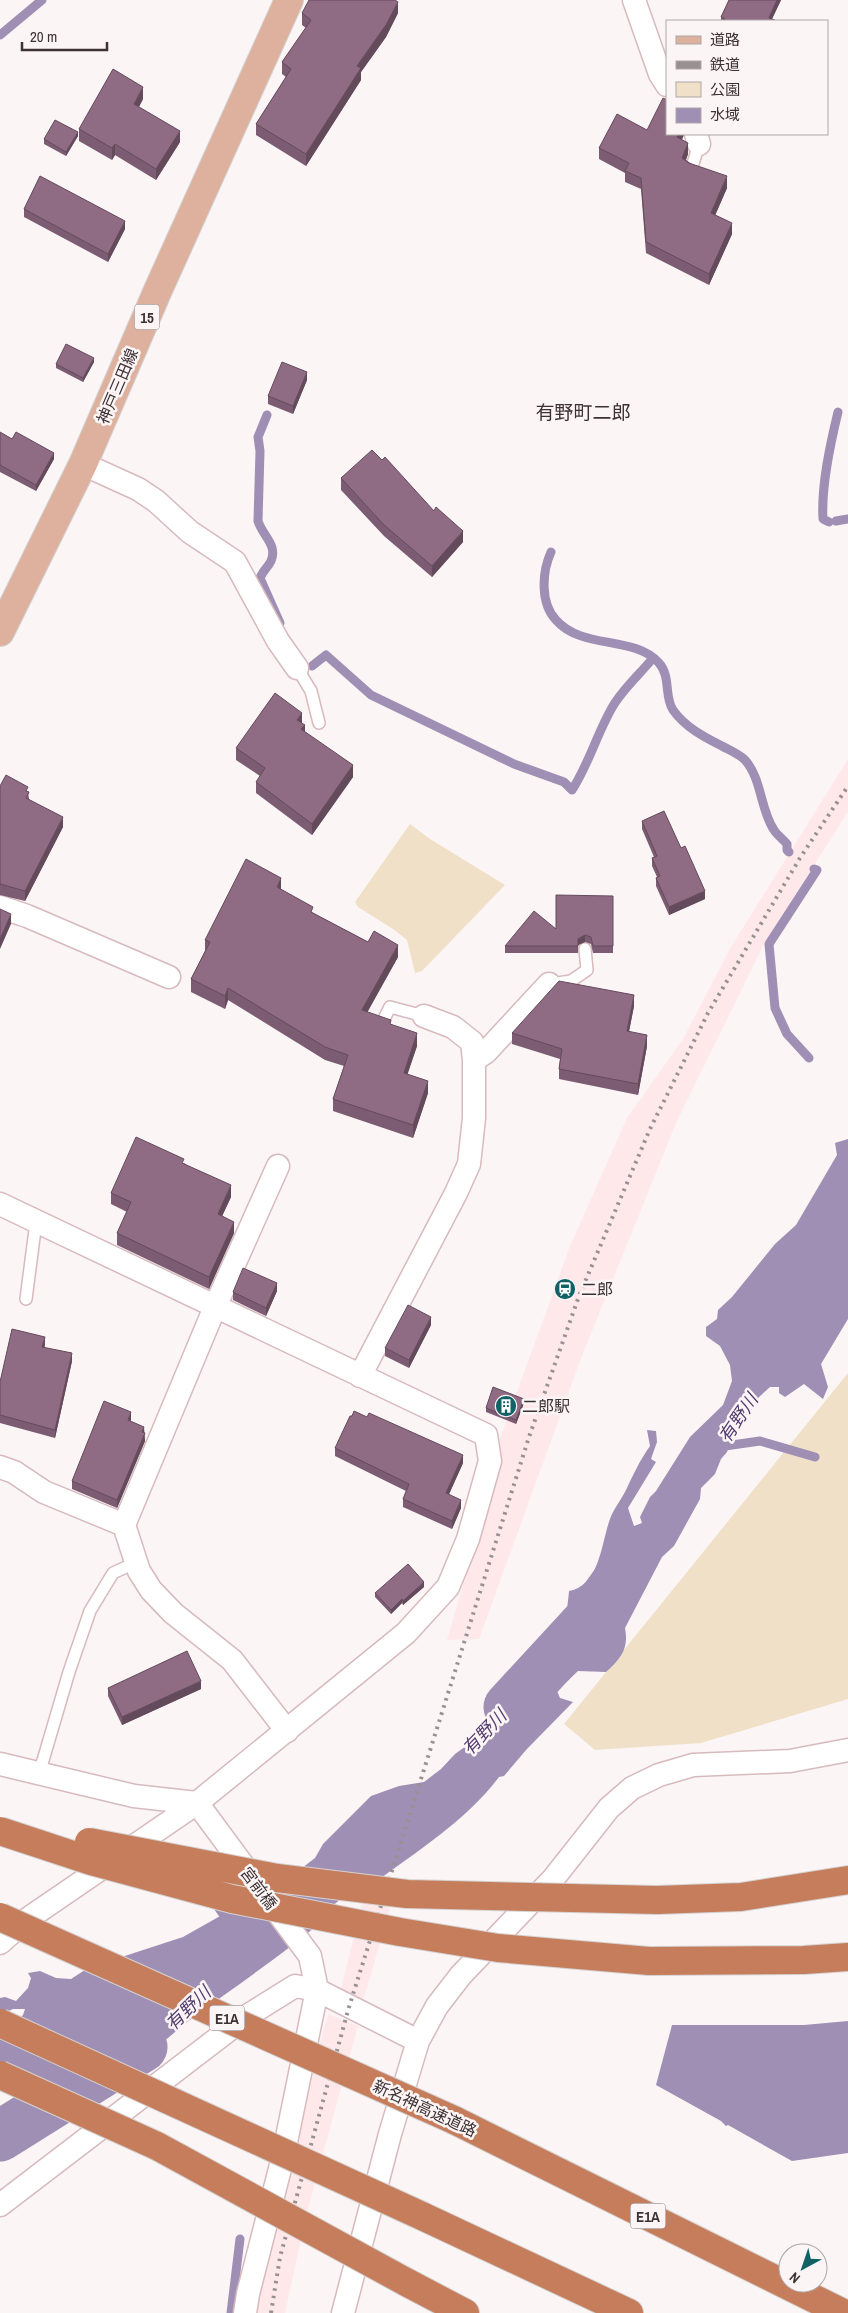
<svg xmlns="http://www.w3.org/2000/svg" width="848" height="2313" viewBox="0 0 848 2313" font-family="'Archivo Narrow','Noto Sans JP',sans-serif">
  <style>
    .built { fill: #ffe8ea }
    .green { fill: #f0e0c7 }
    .water { fill: #9f8fb4 }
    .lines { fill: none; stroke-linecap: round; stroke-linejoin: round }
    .stream { stroke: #9f8fb4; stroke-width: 9 }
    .river { stroke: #9f8fb4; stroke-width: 51 }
    .lane-casing { stroke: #d7babd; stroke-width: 14 }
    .street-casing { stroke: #d7babd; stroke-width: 25 }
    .primary-casing { stroke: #d4d2d2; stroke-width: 30 }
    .highway-casing { stroke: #d4d2d2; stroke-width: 30 }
    .lane { stroke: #fff; stroke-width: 11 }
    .street { stroke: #fff; stroke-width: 22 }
    .primary { stroke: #ddb19d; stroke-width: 28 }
    .highway { stroke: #c67d5b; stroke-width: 28 }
    .rail { stroke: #999091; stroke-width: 4; stroke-dasharray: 2.5 5; stroke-linecap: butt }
    .highway-bridge-casing { stroke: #d4d2d2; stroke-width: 30; stroke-linecap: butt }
    .highway-bridge { stroke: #c67d5b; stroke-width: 28 }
    .wall { fill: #7b5c72 }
    .shaded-wall { fill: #644b5c }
    .building { fill: #8f6b84; stroke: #644b5c }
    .labels { text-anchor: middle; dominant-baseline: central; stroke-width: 5; stroke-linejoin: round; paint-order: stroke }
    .shield { fill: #fbf5f6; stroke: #766c6e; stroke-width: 1 }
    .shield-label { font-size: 15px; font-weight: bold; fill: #3d3233 }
    .street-label { font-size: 16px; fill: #3d3233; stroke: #fbf5f6 }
    .poi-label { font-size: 16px; fill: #3d3233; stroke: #fbf5f6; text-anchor: start }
    .water-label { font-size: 18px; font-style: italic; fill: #533c6f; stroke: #fbf5f6 }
    .quarter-label { font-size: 19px; fill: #3d3233; stroke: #fbf5f6 }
  </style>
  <rect width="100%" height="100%" fill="#fbf5f6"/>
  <!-- built -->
  <path class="built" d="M848,759v53l-83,130 -89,181 -96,238 -101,278 -32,1 50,-169v-24l73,-201 57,-128 56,-79 48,-92z
    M395,1891l-32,110 -22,-12 22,-89z
    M328,2014l30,12 -51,186 -22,101h-29l2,-24 35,-146z"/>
  <!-- green -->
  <path class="green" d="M410,824l20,15 75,46 -83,86 -7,2 -8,-33 -14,-11 -35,-22 -3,-5z
    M848,1373v326l-147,44 -106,7 -31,-26z"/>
  <!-- water -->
  <path class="water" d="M848,1139v180l-27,45 7,23 -5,12 -19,-15 -19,13 -6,-4v-6h-9l-11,10 -8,14 -15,15 -9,26 -6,7 -6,15 -14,14 -1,11 -26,47 -12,11 -37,71c4,21 -4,30 -19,44l-28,-1 -21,20 3,7 13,4 -47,48 -22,26 -5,1c-33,44 -82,74 -126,107l-10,-3 -48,39 -1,8c-40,33 -83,61 -124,92 -23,17 -57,52 -85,60l-3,7 -6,4 -23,-13 -20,12 -53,-11v-43l23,-21 2,-6h-12l-13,6v-17l5,-1 11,4 12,-13 3,-10 -3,-5 12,-2 16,7 15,1 17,-11 95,-31 110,-62 22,-17 8,-14 48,-48 28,-10 25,-4 17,-13 14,-15 22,-16 58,-61 17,-24 8,3 8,-8 10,-23c-15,-10 -10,-18 -9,-34 33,-6 32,-53 43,-77 4,-8 10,-16 14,-24 7,-15 14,-30 24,-44l-3,-16 9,1 1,11 -6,17 5,3 -28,46 6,18 8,-3 -2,-6 10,-20 6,-6 34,-54 33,-32 9,-24 -2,-16 -10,-19 -14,-10v-9l11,-8 1,-9 14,-13 43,-53 21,-19 41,-70 -2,-12z
    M848,2021v132l-56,8 -64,-36 -2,1 -5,-5 -65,-36 16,-60h132z"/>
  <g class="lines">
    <!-- stream -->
    <path class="stream" d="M0,35l42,-35
      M267,415l-9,22 2,14 -2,70c4,14 20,24 13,40 -3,6 -8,10 -11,17l20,45
      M836,521l12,-2
      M829,522l-6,-3c-2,-33 7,-74 15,-107
      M551,552c-9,20 -11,51 5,68 26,30 78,15 103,43 12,13 5,34 14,47 12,17 31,27 49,36 7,4 17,8 23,14 17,19 15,49 29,70 3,5 9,9 13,14v6l2,2
      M312,666l14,-11 45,40 143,69 50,18 8,8c17,-26 25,-57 41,-84 10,-17 27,-32 40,-48
      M809,1058l-22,-24 -12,-26 -6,-64 48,-74 -3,-1
      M718,1447l42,-6 55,16
      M213,1900l17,24
      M231,2313l9,-74"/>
    <!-- river -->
    <path class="river" d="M509,1707l82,-89 24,-33
      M0,2136l142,-89"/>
    <!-- lane casing -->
    <g class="lane-casing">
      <path id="lane" d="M692,167l7,-23
        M297,668l14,23 8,32
        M551,984l20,-3 16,-11 -2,-21
        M384,1019l6,-12 34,9
        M26,1299l10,-77
        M39,1774l30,-102 21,-61 23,-38 24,-11"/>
    </g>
    <!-- street casing -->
    <g class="street-casing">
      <path id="street" d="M634,0l26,74 7,11
        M696,134l3,10
        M83,464l55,25 18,12 34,31 45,30 43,79 19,27
        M0,907l27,9 142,61
        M474,1060l12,-8 63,-68
        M278,1166l-63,141 -91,218 15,46 12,19 22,23 59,47 55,71
        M0,1204l486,231 4,26 -22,78 -20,48 -42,46 -209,170 -171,117 -26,23
        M360,1376l96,-183 13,-29 5,-46v-58l-2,-18 -19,-15 -29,-11
        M0,1467l14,5 30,20 80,33
        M0,1764l134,32 63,7 113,153 7,34 -34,167 -35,137 -3,19
        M0,2205l247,-189 48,-30 22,4 101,51 19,-35 24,-31 92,-96 56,-71 23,-20 27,-13 34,-10 97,-4 58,-11
        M343,2313l47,-179 28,-93"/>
    </g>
    <!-- primary casing -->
    <g class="primary-casing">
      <path id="primary" d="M0,632l83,-168 75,-174 131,-290"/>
    </g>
    <!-- highway casing -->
    <g class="highway-casing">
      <path id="highway" d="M657,1900l84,-3 107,-17
        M649,1961l155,-1 44,-3
        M454,2120l389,193
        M422,2216l207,97
        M406,2282l59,31"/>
    </g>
    <!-- lane -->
    <use href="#lane" class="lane"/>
    <!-- street -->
    <use href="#street" class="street"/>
    <!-- primary -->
    <use href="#primary" class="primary"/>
    <!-- highway -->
    <use href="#highway" class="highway"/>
    <!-- rail -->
    <path class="rail" d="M271,2313l9,-56 69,-250 180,-570 50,-141 71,-167 58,-116 92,-155 48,-72"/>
    <!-- highway-bridge casing -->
    <g class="highway-bridge-casing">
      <path id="highway-bridge" d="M0,1831l91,30 141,38 168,33 98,16 151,13
        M89,1842l188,36 130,16 250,6
        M0,1917l454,203
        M0,2023l422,193
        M0,2075l157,71 249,136"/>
    </g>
    <!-- highway-bridge -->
    <use href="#highway-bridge" class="highway-bridge"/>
  </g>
  <!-- wall -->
  <path class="wall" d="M729,0h52l-9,19 5,2h-56v-4z
    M302,13h96l-12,24 -25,35v8l-55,86 -50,-31v-11l30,-47 -4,-3v-12l24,-34 -4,-3z
    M143,99l-4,8 41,35 -24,38 -41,-25 -3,5 -33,-19v-12z
    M667,134h17l-2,6 6,14 -2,6 41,28 -12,27 17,19 -23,51 -63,-32 -5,-64 -16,-7v-9l-26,-14v-11z
    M78,136l-12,20 -22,-12v-5z
    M24,209l101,20 -17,33 -84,-45z
    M94,362l-11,20 -27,-14v-4z
    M307,380l-14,34 -25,-10v-8z
    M0,432l12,7 42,20 -18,32 -36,-19z
    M341,478l93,33 29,31 -31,35 -48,-41 -43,-46z
    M302,723l3,9 48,45 -41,58 -56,-42v-11l4,-6 -24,-16v-12z
    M0,786l28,6 1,7 34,28 -38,74 -25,-6z
    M642,821l39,27 24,51 -36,16 -13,-29v-8l1,-1 -5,-11v-8l2,-1 -12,-28z
    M281,890l32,23 55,29 30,15 -31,55 24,13 26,21 -10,28 21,19 -15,45 -80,-27v-12l11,-33 -19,-6 -97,-60 -3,9 -34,-17v-13l14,-28v-11z
    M613,896v57h-20l-2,-9 -6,-2 -7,3v8h-73v-7l51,-17z
    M634,1006l-5,25 18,15 -9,49 -79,-16v-10l1,-10 -48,-15v-11z
    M184,1163l47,34 -9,19 12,17 -25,56 -92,-44v-12l10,-21 -16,-8v-11z
    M277,1291l-11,25 -33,-16v-8z
    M431,1325l-22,43 -24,-12v-8z
    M45,1345l-1,3 28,13 -17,77 -55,-15v-41z
    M524,1403l-8,21 -30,-12v-4z
    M131,1420l-1,1 14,11 1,9 -28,67 -45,-19v-8z
    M335,1448l128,15 -14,31 12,14 -9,21 -49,-22v-8l3,-8 -71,-35z
    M424,1587l-21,18 -1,-2 -11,11 -16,-17v-4z
    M108,1688l93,1 -79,36 -14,-29z"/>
  <!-- shaded-wall -->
  <path class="shaded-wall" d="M777,0h4l-10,21 -2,-3z
    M398,2v11l-12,24 -25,35v8l-55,86v-12l51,-88z
    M143,87v12l-9,17v-12z
    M180,131v11l-24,38v-11z
    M78,132v4l-12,20v-4z
    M679,134h5l-1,3 -6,11v-11z
    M688,143v11l-6,15v-11z
    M115,144v11l-3,5v-12z
    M727,176v12l-16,37v-12z
    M125,221v8l-17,33v-8z
    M732,223v11l-23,51v-11z
    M94,358v4l-11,20v-4z
    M307,372v8l-14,34v-8z
    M54,453v6l-18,32v-6z
    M463,531v11l-31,35v-11z
    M302,713v11l-5,-4z
    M305,725v11l-4,-7z
    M353,765v12l-41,58v-11z
    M63,817v10l-38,74v-10z
    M281,878v13l-4,-4z
    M705,891v8l-36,16v-8z
    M11,914v10l-11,25v-10z
    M585,935v7l-7,3v8v-14z
    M398,945v12l-36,65v-12z
    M228,988v12l-3,9v-13z
    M634,995v11l-7,36v-11z
    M417,1033v13l-13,39v-12z
    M647,1035v11l-9,49v-11z
    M428,1081v12l-15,45v-13z
    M231,1185v12l-13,28v-11z
    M234,1222v11l-25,56v-12z
    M277,1283v8l-11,25v-8z
    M431,1317v8l-22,43v-8z
    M45,1337v8l-3,10v-8z
    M72,1353v8l-17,77v-8z
    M524,1399v4l-8,21v-4z
    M131,1412v8l-3,8v-8z
    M144,1427l1,14 -28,67v-8z
    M463,1455v8l-17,38v-8z
    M461,1500v8l-9,21v-8z
    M424,1582v5l-21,18v-4z
    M402,1599v4l-11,11v-4z
    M201,1681v8l-79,36v-8z"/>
  <!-- building -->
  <path class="building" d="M309,0h86l3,2 -12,23 -29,41 4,2 -55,86 -50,-30 35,-55 -9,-7 29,-42 -9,-7z
    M729,0h48l-8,18 8,3h-53l1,-2 -4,-2z
    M113,69l30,18 -9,17 46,27 -24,38 -41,-25 -3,4 -33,-19z
    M663,98l4,2v34h12l-2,3 11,6 -6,15 7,5 38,13 -16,37 21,10 -23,51 -63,-32 -5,-64 -16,-7 4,-8 -30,-15 18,-34 30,16z
    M55,120l23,12 -12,20 -22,-13z
    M40,176l85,45 -17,33 -84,-45z
    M66,344l28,14 -11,20 -27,-14z
    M282,362l25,10 -14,34 -25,-10z
    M0,432l12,7 4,-7 38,21 -18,32 -36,-20z
    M372,450l10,10 3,-3 49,54 2,-4 27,24 -31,35 -48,-41 -43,-47z
    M275,693l27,20 -5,7 8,5 -4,4 52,36 -41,59 -56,-42 9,-14 -29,-20z
    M6,775l22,12 -2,4 3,1 -3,6 37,19 -38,74 -25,-7v-98z
    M664,811l17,37 4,-2 20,45 -36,16 -13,-29 4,-2 -8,-18 5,-2 -15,-35z
    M246,859l35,19 -4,9 36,20 -2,5 57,30 6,-11 24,14 -36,65 29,10 -1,4 27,9 -13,40 24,8 -15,44 -80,-26 15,-44 -23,-8 -97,-59 -3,8 -34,-17 19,-37 -5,-2z
    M556,895l57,1v50h-20l-2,-9 -6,-2 -7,4v7h-73l29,-35 22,18z
    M0,909l11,5 -11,25z
    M559,981l75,14 -7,36 20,4 -9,49 -79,-15 3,-20 -50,-16z
    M136,1137l48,22 -2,4 49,22 -13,29 16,8 -25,55 -92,-44 14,-31 -20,-9z
    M243,1268l34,15 -11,25 -33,-16z
    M408,1305l23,12 -22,43 -24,-12z
    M12,1329l33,8 -3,10 30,6 -17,77 -55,-15v-33z
    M493,1387l31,12 -8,21 -30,-12z
    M104,1401l27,11 -3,8 16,7 -2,5 3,1 -28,67 -45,-19z
    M354,1411l13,6 2,-4 94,42 -17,38 15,7 -9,21 -49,-22 6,-15 -74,-36 15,-32h2z
    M408,1564l16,18 -21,19 -1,-2 -11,11 -16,-17z
    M187,1651l14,30 -79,36 -14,-29z"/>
  <!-- icons -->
  <defs>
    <g id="station-disc" transform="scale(1.125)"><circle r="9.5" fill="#116267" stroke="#fbf5f6"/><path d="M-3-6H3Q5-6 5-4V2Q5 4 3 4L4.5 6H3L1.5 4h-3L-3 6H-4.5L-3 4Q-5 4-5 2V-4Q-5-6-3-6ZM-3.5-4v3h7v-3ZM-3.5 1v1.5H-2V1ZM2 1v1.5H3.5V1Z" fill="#fff"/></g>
    <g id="building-disc" transform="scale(1.125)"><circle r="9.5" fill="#116267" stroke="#fbf5f6"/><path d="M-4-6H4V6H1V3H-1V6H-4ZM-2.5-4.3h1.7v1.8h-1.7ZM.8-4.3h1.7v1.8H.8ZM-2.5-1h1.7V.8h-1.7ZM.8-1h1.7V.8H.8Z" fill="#fff"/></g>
  </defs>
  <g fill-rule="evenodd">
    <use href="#station-disc" x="565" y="1289"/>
    <use href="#building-disc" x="506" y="1406"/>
  </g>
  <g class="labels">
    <!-- shield labels -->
    <g class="shield">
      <rect x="134.5" y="304.5" width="25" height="25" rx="4"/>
      <rect x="209.5" y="2005.5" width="35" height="25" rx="4"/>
      <rect x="630.5" y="2203.5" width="35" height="25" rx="4"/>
    </g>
    <g class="shield-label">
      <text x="147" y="317">15</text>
      <text x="227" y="2018">E1A</text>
      <text x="648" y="2216">E1A</text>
    </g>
    <!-- street labels -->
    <g class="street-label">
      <text transform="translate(117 386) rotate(-67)">神戸三田線</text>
      <text transform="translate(259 1888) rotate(53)">宮前橋</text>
      <text transform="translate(425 2108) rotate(25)">新名神高速道路</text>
    </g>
    <!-- poi labels -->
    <g class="poi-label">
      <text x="581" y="1289">二郎</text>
      <text x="522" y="1406">二郎駅</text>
    </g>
    <!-- water labels -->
    <g class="water-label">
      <text transform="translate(738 1418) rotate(-56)">有野川</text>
      <text transform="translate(484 1732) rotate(-46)">有野川</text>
      <text transform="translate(188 2008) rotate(-44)">有野川</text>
    </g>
    <!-- quarter labels -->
    <g class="quarter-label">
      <text x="583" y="412">有野町二郎</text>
    </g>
  </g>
  <!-- legend -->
  <rect x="666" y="20" width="162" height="115" fill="#fbf5f6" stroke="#afa7a8"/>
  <rect x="676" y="36" width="25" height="8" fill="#ddb19d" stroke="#afa7a8"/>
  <text x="710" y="45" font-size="15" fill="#3d3233">道路</text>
  <rect x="676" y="61" width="25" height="8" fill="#999091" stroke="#afa7a8"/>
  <text x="710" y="70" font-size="15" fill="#3d3233">鉄道</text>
  <rect x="676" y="82" width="25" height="15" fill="#f0e0c7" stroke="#afa7a8"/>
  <text x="710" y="95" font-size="15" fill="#3d3233">公園</text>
  <rect x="676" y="108" width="25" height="15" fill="#9f8fb4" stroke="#afa7a8"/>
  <text x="710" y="120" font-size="15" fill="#3d3233">水域</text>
  <!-- north arrow -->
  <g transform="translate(803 2268) rotate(220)"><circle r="24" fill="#fbf5f6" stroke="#afa7a8"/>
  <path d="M0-4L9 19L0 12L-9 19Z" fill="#116267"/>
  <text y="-8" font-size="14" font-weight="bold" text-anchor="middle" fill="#3d3233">N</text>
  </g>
  <!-- scale -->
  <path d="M22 42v8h85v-8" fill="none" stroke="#3d3233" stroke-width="2.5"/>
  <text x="30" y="42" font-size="15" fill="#3d3233" stroke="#fbf5f6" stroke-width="4" paint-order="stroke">20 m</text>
</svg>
